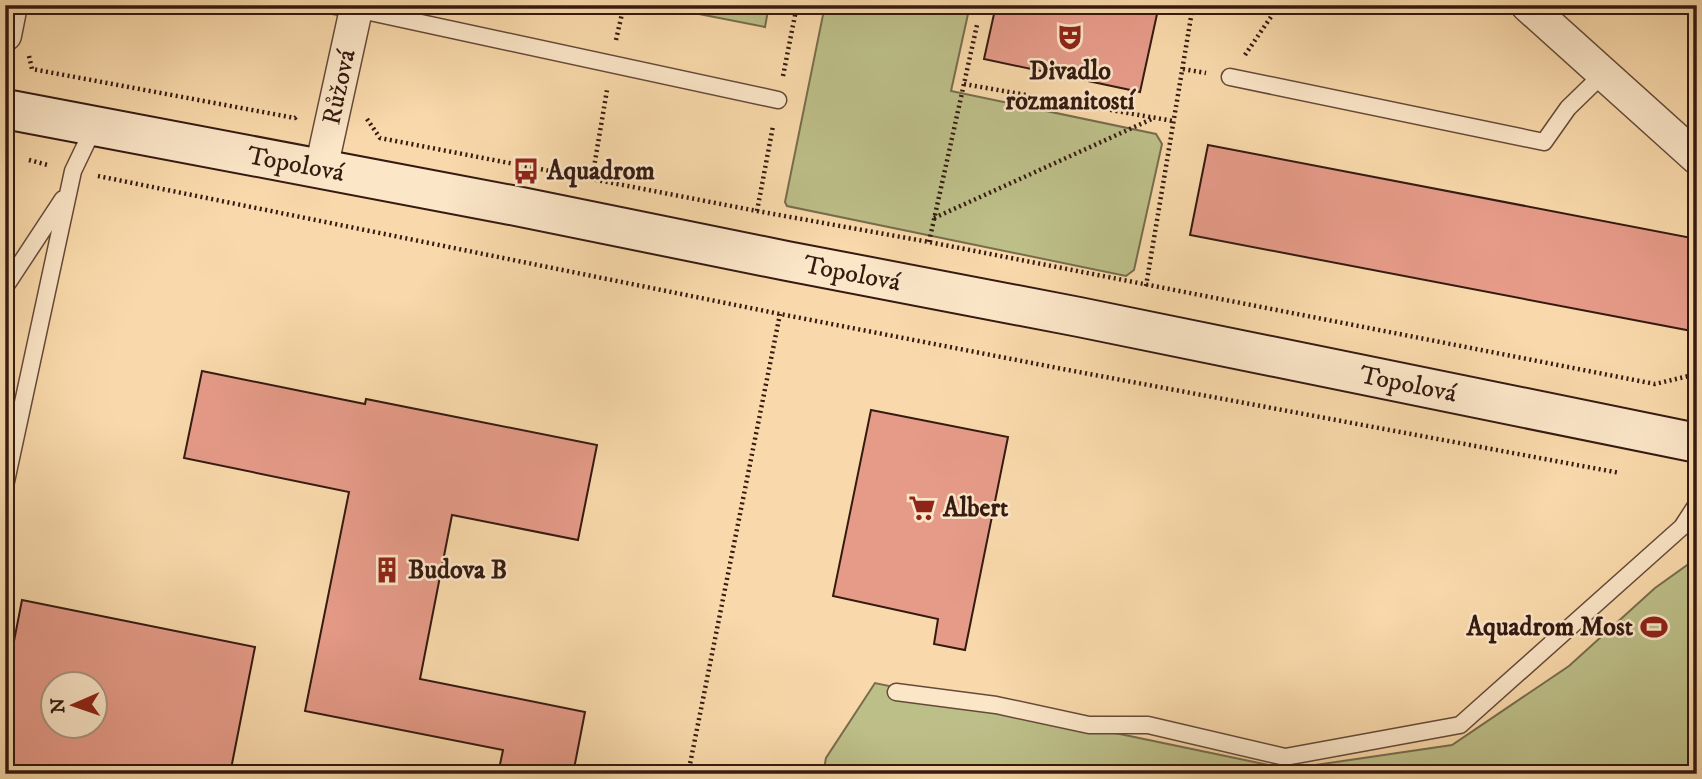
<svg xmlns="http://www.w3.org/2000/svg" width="1702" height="779" viewBox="0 0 1702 779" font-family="'IM FELL DW Pica',serif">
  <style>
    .green { fill: #bdbf89; stroke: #786c4d; stroke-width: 2 }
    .building { fill: #e69b89; stroke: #341a11; stroke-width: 2; fill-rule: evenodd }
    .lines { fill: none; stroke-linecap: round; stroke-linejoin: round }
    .lane-casing { stroke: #654a38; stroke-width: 19 }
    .street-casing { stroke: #654a38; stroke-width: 35 }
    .secondary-casing { stroke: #341a11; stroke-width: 42 }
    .path { stroke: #341a11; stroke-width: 4.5; stroke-dasharray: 2 3.5; stroke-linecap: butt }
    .lane { stroke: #fbe6c8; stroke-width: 16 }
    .street { stroke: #fbe6c8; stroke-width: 32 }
    .secondary { stroke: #fbe6c8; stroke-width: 38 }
    .labels { text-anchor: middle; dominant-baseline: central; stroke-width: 5; stroke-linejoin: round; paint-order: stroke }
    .poi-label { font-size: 26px; font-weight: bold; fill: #341a11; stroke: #fbe6c8; text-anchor: start }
    .street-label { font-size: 26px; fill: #341a11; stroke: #fbe6c8 }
  </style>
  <rect width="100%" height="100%" fill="#f9d9ab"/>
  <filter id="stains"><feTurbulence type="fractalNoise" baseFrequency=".00286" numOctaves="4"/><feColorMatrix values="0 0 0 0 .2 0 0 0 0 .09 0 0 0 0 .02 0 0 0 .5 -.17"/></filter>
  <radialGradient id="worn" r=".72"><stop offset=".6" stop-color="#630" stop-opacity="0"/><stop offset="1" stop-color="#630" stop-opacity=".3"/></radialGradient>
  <!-- green -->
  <path class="green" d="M653,5h116l-4,22z
    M825,5h145l-19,86 205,43 6,10 -28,126 -8,6 -339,-70 -2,-4z
    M1697,558v216h-874l3,-16 49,-75 413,86 164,-24 117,-79 86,-78z"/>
  <!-- building -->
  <path class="building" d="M996,5h163l-19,87 -156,-33z
    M1208,145l489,94v93l-507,-97z
    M202,371l163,33 1,-5 231,46 -19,95 -126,-25 -32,164 165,33 -12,62h-75l5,-24 -198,-39 44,-219 -165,-34z
    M871,410l137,27 -43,213 -31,-6 4,-25 -105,-23z
    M22,600l233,47 -25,127h-225v-87zM52,684h42v42h-42z"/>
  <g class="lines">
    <!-- lane casing -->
    <g class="lane-casing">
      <path id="lane" d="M330,5l26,4 422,91
        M1230,77l314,65 24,-34 35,-34
        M5,287l58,-88
        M5,486l68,-315 22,-46
        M896,692l100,13 93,20h59l137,32 175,-32 222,-198 15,-23"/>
    </g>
    <!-- street casing -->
    <g class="street-casing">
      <g id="street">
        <path d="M1527,5l170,153"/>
        <path d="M5,35l6,-30"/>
        <path id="s1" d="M321,169l36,-164"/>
      </g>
    </g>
    <!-- secondary casing -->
    <g class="secondary-casing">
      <g id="secondary">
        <path id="s2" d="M5,109l506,96 276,56 292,56 618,126"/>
      </g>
    </g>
    <!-- path -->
    <path class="path" d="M949,5l25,6
      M616,40l8,-35
      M1245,55l34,-50
      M29,56l3,13 263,49 3,-3
      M1183,69l23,4
      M783,76l14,-71
      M964,84l209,37
      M367,119l13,19 377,73 172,31 726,142 42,-10
      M29,160l19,5
      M98,176l682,138 288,56 552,103
      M592,179l15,-89
      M757,211l16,-85
      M934,218l220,-100
      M929,242l48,-217
      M1146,286l47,-281
      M688,774l92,-460"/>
    <!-- lane -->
    <use href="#lane" class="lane"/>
    <!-- street -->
    <use href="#street" class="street"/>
    <!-- secondary -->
    <use href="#secondary" class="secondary"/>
  </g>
  <!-- icons -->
  <defs>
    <g id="theatre-bare" transform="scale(2.1)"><path d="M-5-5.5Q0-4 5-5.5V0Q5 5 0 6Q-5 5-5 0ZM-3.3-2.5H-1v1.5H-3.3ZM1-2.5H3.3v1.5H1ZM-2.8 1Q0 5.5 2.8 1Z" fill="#8f2418" stroke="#fbe6c8" stroke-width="2.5" paint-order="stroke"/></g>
    <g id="bus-bare" transform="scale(2.1)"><path d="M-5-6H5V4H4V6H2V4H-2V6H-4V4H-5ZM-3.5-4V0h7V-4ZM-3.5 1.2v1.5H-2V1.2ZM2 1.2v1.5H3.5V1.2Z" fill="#8f2418" stroke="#fbe6c8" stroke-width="2.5" paint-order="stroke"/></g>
    <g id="supermarket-bare" transform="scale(2.1)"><path d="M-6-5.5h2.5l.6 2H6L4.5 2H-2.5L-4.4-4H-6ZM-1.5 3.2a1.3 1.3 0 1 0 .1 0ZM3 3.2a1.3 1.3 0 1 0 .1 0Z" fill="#8f2418" stroke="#fbe6c8" stroke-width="2.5" paint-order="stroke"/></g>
    <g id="building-bare" transform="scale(2.1)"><path d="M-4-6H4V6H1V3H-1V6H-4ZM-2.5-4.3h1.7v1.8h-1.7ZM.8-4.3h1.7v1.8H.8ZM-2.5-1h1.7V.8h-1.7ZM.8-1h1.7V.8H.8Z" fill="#8f2418" stroke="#fbe6c8" stroke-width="2.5" paint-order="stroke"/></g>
    <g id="stadium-bare" transform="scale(2.1)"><path d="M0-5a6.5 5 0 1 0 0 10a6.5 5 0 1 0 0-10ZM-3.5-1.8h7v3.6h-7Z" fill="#8f2418" stroke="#fbe6c8" stroke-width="2.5" paint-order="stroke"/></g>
  </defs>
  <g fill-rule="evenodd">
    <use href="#theatre-bare" x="1070" y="37"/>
    <use href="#bus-bare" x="526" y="171"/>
    <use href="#supermarket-bare" x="922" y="508"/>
    <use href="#building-bare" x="387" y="570"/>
    <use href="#stadium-bare" x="1654" y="627"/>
  </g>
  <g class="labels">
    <!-- poi labels -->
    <g class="poi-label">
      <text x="1070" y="71" text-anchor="middle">Divadlo<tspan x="1070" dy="30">rozmanitostí</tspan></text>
      <text x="547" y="171">Aquadrom</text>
      <text x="943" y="508">Albert</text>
      <text x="408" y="570">Budova B</text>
      <text x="1633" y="627" text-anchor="end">Aquadrom Most</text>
    </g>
    <!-- street labels -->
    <g class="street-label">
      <text stroke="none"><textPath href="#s1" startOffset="84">Růžová</textPath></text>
      <text stroke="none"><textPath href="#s2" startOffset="296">Topolová</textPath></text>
      <text stroke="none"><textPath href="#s2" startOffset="863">Topolová</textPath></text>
      <text stroke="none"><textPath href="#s2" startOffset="1430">Topolová</textPath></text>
    </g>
  </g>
  <!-- margin -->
  <rect width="1702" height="779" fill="none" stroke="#f9d9ab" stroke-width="28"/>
  <rect x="7" y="7" width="1688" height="765" fill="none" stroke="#341a11" stroke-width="3.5"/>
  <rect x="14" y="14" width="1674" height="751" fill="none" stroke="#341a11" stroke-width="2"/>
  <!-- north arrow -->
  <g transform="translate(74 705) rotate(268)"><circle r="33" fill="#fbe6c8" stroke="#ab947f" stroke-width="2"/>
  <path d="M0-5L12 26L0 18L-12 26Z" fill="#8f2418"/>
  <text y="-10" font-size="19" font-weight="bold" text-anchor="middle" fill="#341a11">N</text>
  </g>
  <rect width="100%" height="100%" filter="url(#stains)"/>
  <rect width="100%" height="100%" fill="url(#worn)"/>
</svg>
